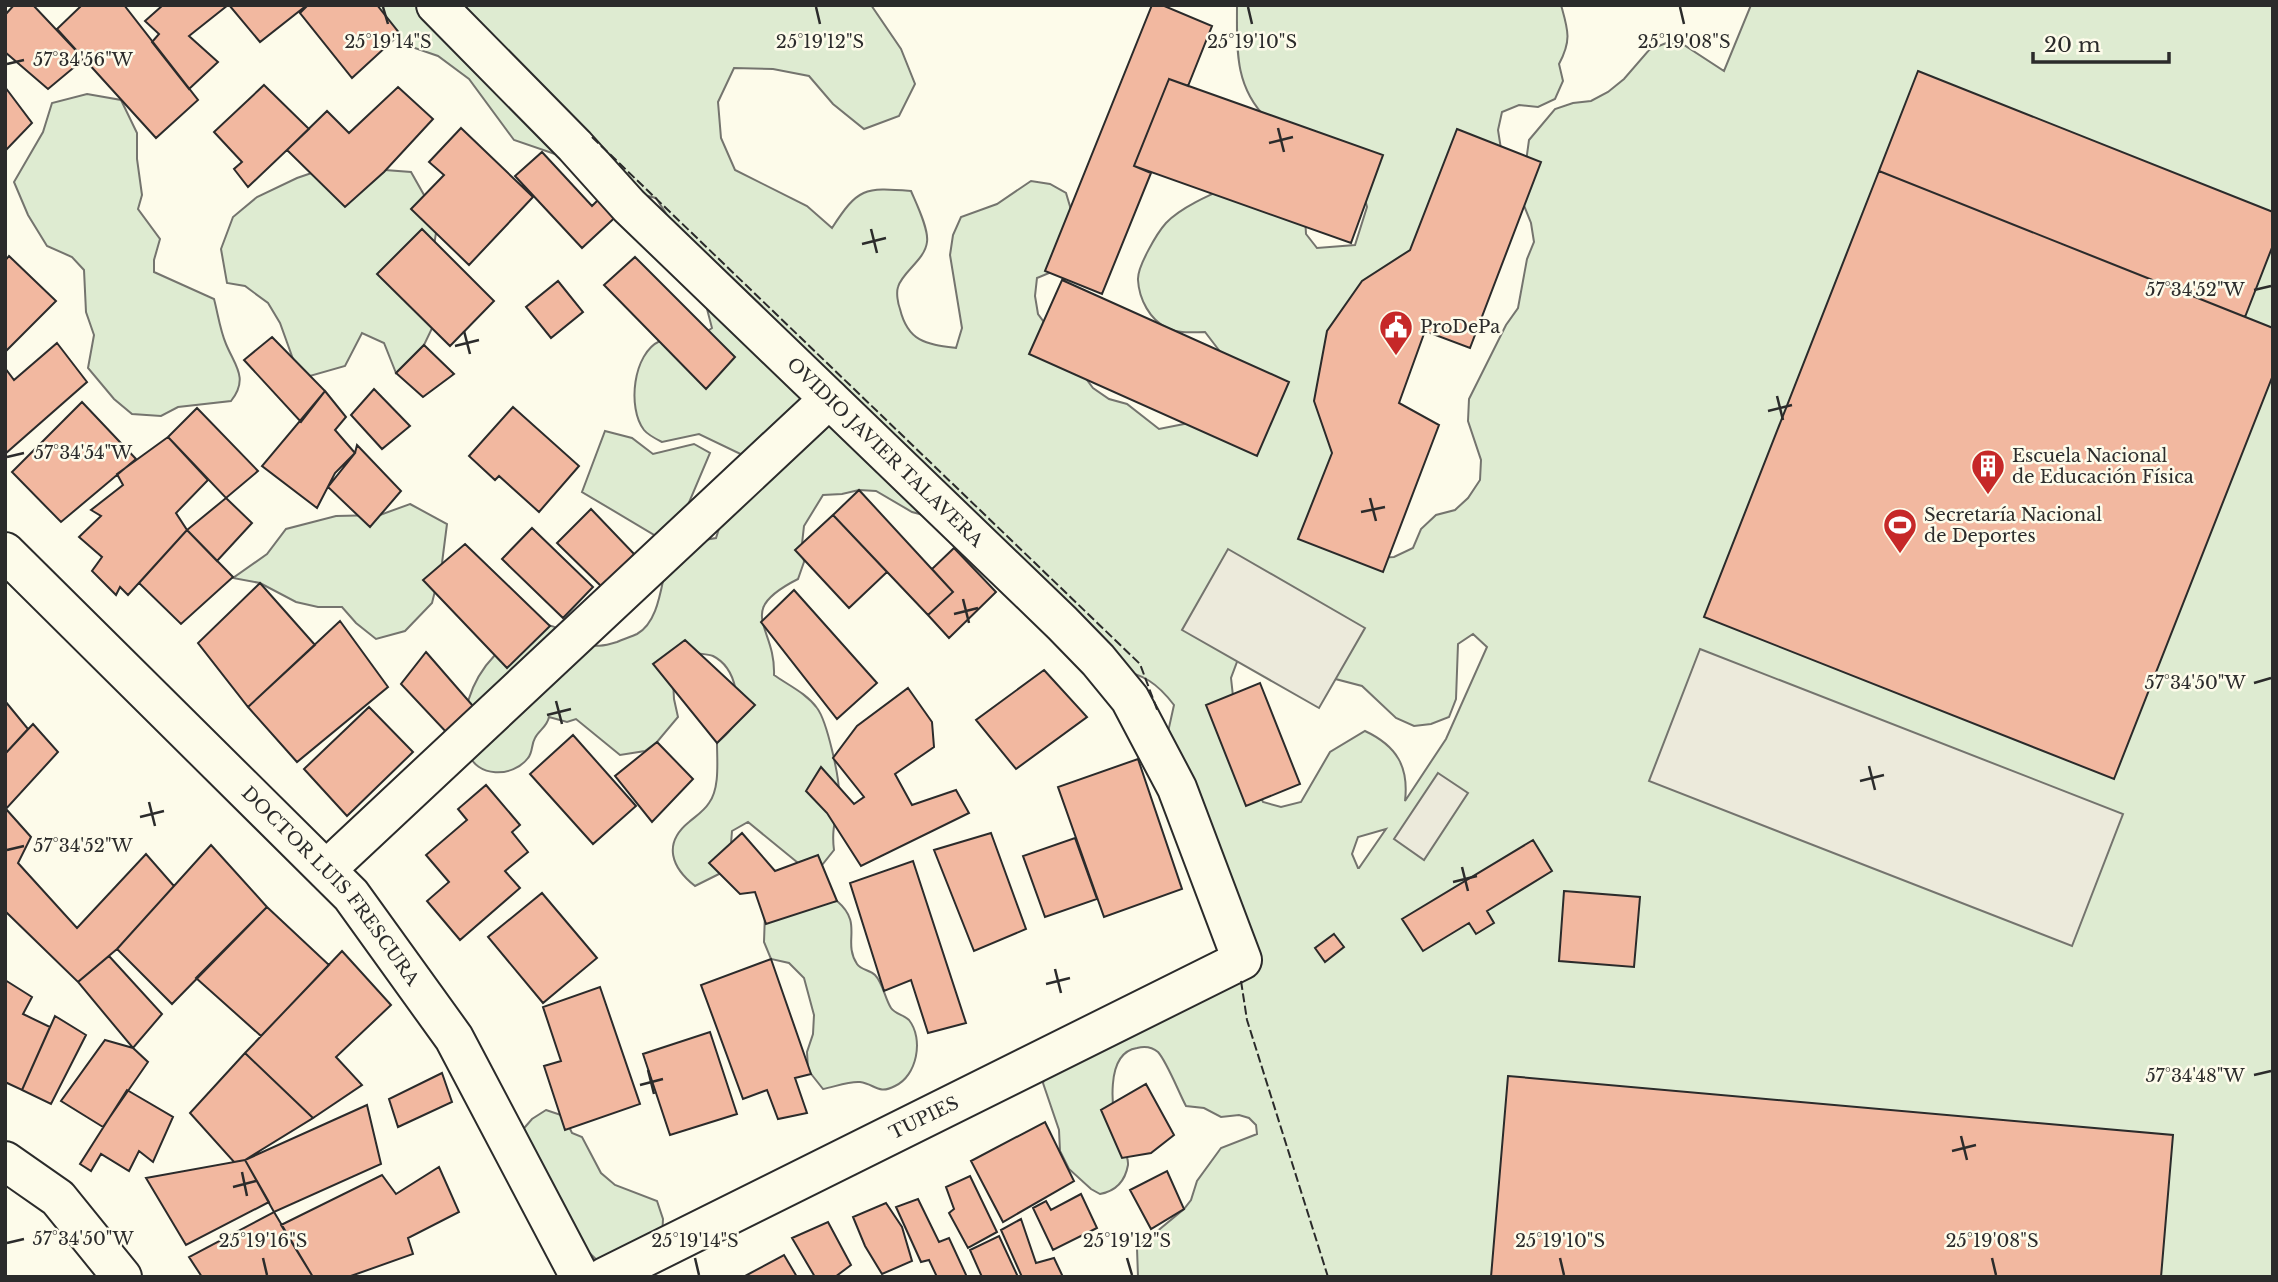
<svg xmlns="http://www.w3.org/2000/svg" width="2278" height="1282" viewBox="0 0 2278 1282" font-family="'Libre Baskerville',serif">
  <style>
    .green { fill: #deebd1; stroke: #74746e; stroke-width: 2; fill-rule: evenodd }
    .parking { fill: #eceadb; stroke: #74746e; stroke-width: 2 }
    .building { fill: #f2b8a0; stroke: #2b2b2b; stroke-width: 2 }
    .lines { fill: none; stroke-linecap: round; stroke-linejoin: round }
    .minor-casing { stroke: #2b2b2b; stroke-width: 42 }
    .minor { stroke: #fdfbea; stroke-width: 38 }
    .fence { stroke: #2b2b2b; stroke-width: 2; stroke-dasharray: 9 3.5; stroke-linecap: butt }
    .ticks { fill: none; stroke: #2b2b2b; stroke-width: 2.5 }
    .labels { text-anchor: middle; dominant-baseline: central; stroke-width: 5; stroke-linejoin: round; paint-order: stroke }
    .poi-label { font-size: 18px; fill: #2b2b2b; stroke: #fdfbea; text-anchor: start }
    .street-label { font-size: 18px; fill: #2b2b2b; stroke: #fdfbea }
    .ticks-label { font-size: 18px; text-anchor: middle; fill: #2b2b2b; stroke: #fdfbea; stroke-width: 5; stroke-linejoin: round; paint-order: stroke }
  </style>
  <rect width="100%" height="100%" fill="#fdfbea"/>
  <!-- green -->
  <path class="green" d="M363,5h508l30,44 14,35 -16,32 -35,13 -31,-25 -24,-28 -36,-7 -39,-1 -16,34 3,36 14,32 72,36 25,22c26,-40 32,-41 79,-37 5,12 18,38 16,51 -2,18 -25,30 -29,45 -2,6 0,17 2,22 8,33 26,35 56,39l6,-20 -12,-73 3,-20 8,-18 36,-13 34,-23 19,3 16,9 9,30 -21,48 -17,7 -2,18 3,18 55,74 16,11 18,5 32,25 40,-8 29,-59 -23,-30c-12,0 -26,2 -38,-4 -17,-8 -28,-29 -29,-48 -1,-13 19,-47 28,-57 18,-19 56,-33 80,-44l58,18 2,37 11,14 38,-3 12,-38 -5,-20 -95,-68c-33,-33 -30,-70 -30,-114h324c7,25 11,35 -2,59l4,17 -8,18 -17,8 -19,-2 -17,7 -4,18 3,19 -120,143 -5,266 18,-1 19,-9 8,-19 15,-14 19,-5 13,-12 12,-18 1,-20 -13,-39 1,-22 37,-74 12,-17 9,-49 7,-17 -3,-19 -10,-25 8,-58 26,-31 18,-6 18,-2 17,-9 16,-13 25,-29 17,-7 18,2 40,26 27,-66h522v1272h-1135l-1,-29 47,-39 7,-9 6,-19 24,-33 36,-14 -1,-9 -7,-7 -10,-3 -18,2 -17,-9 -18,-2c-7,-13 -19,-44 -28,-54 -6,-5 -13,-6 -21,-4 -33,5 -25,63 -19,86 3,9 11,22 10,31 -3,17 -12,26 -28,29l-9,-5 -22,-20 -9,-18 -1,-21 -16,-47 6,-16 177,-91 -60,-235 8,-36c-16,-21 -31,-32 -58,-35l-185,-153 -19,-5 -36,-21 -17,-1 -17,4 -19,1 -19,31 -2,18 2,18 -6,17c-65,33 -22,46 -24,96 14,10 32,18 43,33 10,13 23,71 22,88 -2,21 -8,31 -5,54l-12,15 -19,2 -55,-45 -16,9 -3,38 -34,17c-23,-18 -33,-42 -6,-64 7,-6 15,-11 20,-19 11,-15 8,-42 8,-60 5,-5 12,-10 15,-16 10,-22 5,-59 -19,-71 -5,-2 -13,-2 -17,-3l-23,27 1,19 4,18 -21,25 -12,9 -25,4 -44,-36 -9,3 -18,-5c-2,10 -10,13 -14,21 -4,7 -2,14 -7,20 -15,20 -52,20 -60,-6 -11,-34 3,-72 27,-97 8,-9 31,-28 43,-30 15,-4 31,12 44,17 13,6 22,4 35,0 6,-3 14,-5 20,-8 22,-12 24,-49 30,-71l31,-22 18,-3 12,-38 23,-41 -52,-25 -37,8c-6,-3 -14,-7 -18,-12 -17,-22 -11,-77 16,-89 11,-5 22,-1 33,-2 6,-1 13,-7 19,-11l-11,-42 -24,-55 -21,-33 -44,-10 -28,-24 -70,-24 -45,-61 -31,-23 -35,-12zM1473,634l14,13 -41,92 -41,62c4,-34 -8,-55 -40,-70l-35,21 -29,50 -20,5 -18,-5 -8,-16 -22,-90 -2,-18 9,-24 122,32 34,32 18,8 17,-2 18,-7 7,-18 2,-55zM1386,829l-27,39h-1l-6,-14 6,-17z
    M87,94l34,6 16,33v26l5,36 -4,14 22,30 -6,21v12l60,27c4,15 6,31 12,45 9,22 23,34 5,57l-53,6 -17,9 -29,-2 -18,-15 -26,-31 6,-33 -8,-23 -2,-42 -12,-13 -25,-11 -19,-31 -14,-33 29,-50 9,-29z
    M332,166l79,6 13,23 12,38 -5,31 5,56 -12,25 -28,28 -12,-30 -22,-10 -17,33 -35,10 -17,-17 -13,-36 -12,-20 -23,-17 -18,-3 -6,-34 12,-32 24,-20 40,-19z
    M605,431l27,7 21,16 41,-10 16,9 -28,66 -26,17 -74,-44z
    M410,504l37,20 -5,39 -10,40 -27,28 -29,8 -20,-16 -14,-16h-24l-22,-5 -36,-19 -27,-5 34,-24 19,-25 50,-13 44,-1z
    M837,901c27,23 5,40 20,63 4,6 13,6 18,11 8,8 10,24 16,33 4,6 13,7 18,12 15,19 8,56 -14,66 -17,9 -20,-2 -35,-4 -11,-1 -26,5 -37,7l-15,-19 -1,-18 6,-18 1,-19 -10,-37 -15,-15 -18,-4 -7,-17 1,-29z
    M546,1110l18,6 8,17 10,4 19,36 14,12 42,16 6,18 -2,39 -58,8 -26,-25 -58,-107 13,-15z"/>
  <!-- parking -->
  <path class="parking" d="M1228,549l137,79 -46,80 -137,-78z
    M1700,649l423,165 -51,132 -423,-165z
    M1438,773l30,20 -44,67 -30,-21z"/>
  <!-- building -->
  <path class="building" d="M14,5h19l51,54 -36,30 -43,-37v-37z
    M82,5h42l74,95 -42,38 -99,-109z
    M163,5h65l-39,31 29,26 -29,27 -37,-47 7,-8 -14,-13z
    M229,5h78l-47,37z
    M308,5h69l23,29 -48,44 -52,-65z
    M1152,5h10l50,21 -24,60 -19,-7 -35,87 17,7 -49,121 -57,-23z
    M1918,71l355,141v33l-28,72 -366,-146z
    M1169,79l214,76 -32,88 -217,-77z
    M264,85l45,44 -61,58 -14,-18 8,-7 -28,-30z
    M5,87l27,36 -26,27 -1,-2z
    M398,87l35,32 -49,53 -39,35 -58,-57 40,-39 22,22z
    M461,128l72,69 -64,68 -58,-56 33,-34 -15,-13z
    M1457,129l84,33 -71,186 -45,-17 -26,72 40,22 -56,147 -85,-33 34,-86 -18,-52 13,-70 35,-50 48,-31z
    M542,152l50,54 13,-13 17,18 -40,37 -67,-72z
    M1879,171l394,157v47l-159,404 -410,-162z
    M422,229l72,72 -44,45 -73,-72z
    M9,256l47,45 -51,51v-91z
    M635,257l100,100 -29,32 -102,-104z
    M1062,280l227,102 -32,74 -228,-102z
    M558,281l25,31 -32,26 -25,-31z
    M272,337l53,54 -24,31 -57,-62z
    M57,343l30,39 -82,72v-86l9,12z
    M424,345l30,29 -31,23 -27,-24z
    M374,389l36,37 -28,23 -31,-34z
    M325,391l21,26 -11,13 20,23 -20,20 -18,35 -55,-42z
    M82,402l54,57 -75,63 -49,-50z
    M513,407l66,59 -40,46 -40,-36 -4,4 -26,-24z
    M197,408l61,63 -32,27 -58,-61z
    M168,437l40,43 -32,33 11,17 -59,65 -8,-8 -4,8 -24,-24 10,-14 -23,-20 22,-21 -10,-6 32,-25 -6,-11z
    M357,445l44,46 -31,36 -42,-40 27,-34z
    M859,490l94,102 -25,23 -95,-100z
    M226,498l26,25 -35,38 -30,-31z
    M591,509l45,47 -33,32 -46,-45z
    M833,515l54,57 -38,36 -54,-58z
    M532,528l61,59 -30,31 -61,-59z
    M187,530l46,47 -52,47 -42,-41z
    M465,544l85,82 -43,42 -84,-88z
    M954,548l42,44 -47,46 -21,-23 25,-23 -21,-23z
    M260,583l55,62 -67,62 -50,-64z
    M794,590l83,93 -40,36 -76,-97z
    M340,621l48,66 -91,75 -49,-55z
    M685,640l70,65 -38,38 -64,-79z
    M426,652l47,54 -25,28 -47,-50z
    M1044,670l43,47 -71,52 -40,-49z
    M1260,683l40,101 -54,22 -40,-101z
    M908,688l24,34 2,25 -39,27 17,31 44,-15 13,23 -108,53 -34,-53 -21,-22 15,-24 33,37 10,-7 -31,-39 24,-32z
    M5,701l23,28 -23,25z
    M369,707l44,45 -66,64 -43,-47z
    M33,724l25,28 -53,58v-56z
    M573,735l63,71 -43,38 -63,-70z
    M657,742l36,37 -41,43 -37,-46z
    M1138,759l44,130 -78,28 -46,-130z
    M486,785l34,40 -8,7 16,20 -23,19 15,17 -60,52 -33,-39 22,-19 -23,-27 41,-35 -9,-11z
    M6,809l25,28 -13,26 59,65 69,-74 28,32 -57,63 -39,33 -73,-71z
    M742,833l33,38 43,-16 19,46 -71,23 -11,-32 -15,2 -31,-31z
    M991,833l35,96 -52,22 -40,-101z
    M1075,838l22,61 -52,18 -22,-61z
    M1533,840l19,31 -65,40 7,12 -18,11 -7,-11 -46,28 -21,-32z
    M211,845l56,62 -95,97 -55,-55z
    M913,861l53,162 -38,10 -17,-53 -27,11 -34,-108z
    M1564,891l76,6 -6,70 -75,-6z
    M542,893l55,65 -54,45 -55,-66z
    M267,907l62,58 -68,71 -65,-58z
    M1334,934l10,13 -19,15 -10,-14z
    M342,951l49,54 -55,52 26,28 -49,33 -68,-65z
    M109,956l53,58 -29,34 -55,-66z
    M771,959l40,115 -16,4 12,35 -29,6 -11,-29 -24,9 -42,-114z
    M5,980l27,17 -9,17 27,13 -28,63 -17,-8z
    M600,987l40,117 -75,26 -21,-64 17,-5 -18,-54z
    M55,1016l31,19 -35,69 -29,-14z
    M710,1032l27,82 -67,21 -27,-81z
    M105,1040l28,8 15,14 -45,65 -42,-26z
    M245,1053l68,65 -68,42 -11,2 -44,-49z
    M442,1073l10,29 -54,25 -9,-28z
    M1508,1076l665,59 -12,142h-670z
    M1146,1084l28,51 -23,18 -29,5 -21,-48z
    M127,1090l46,27 -20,45 -14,-11 -10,20 -28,-17 -10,17 -11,-7z
    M367,1105l14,59 -107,48 -29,-52z
    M1045,1122l29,59 -71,41 -32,-61z
    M245,1160l24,42 -83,43 -40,-67z
    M439,1167l20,45 -51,26 5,16 -65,23h-35l-32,-52 101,-50 14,19z
    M1167,1171l17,38 -33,20 -21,-39z
    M970,1176l27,56 -29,16 -19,-35 5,-4 -8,-22z
    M1081,1194l16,34 -44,22 -20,-42 13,-7 5,9z
    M918,1199l21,43 10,-4 18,39h-30l-8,-17 -8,2 -25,-55z
    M886,1203l16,24 10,34 -30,13 -17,-28 -12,-29z
    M274,1212l39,65h-111l-13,-20z
    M1021,1219l15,44 18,-5 9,19h-41l-21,-47z
    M828,1222l23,43 -16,12h-20l-23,-39z
    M999,1236l19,41h-36l-12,-27z
    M784,1255l13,22h-51l-1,-1z"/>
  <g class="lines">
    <!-- minor casing -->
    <g class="minor-casing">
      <g id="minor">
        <path id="s1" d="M436,5l139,141 54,60 433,417 36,37 32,39 47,89 65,172 -637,317"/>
        <path id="s2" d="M5,552l346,343 103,143 126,239"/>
        <path d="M327,869l502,-470"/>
        <path d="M5,1161l53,37 64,79"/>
      </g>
    </g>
    <!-- minor -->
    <use href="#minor" class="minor"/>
    <!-- fence -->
    <path class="fence" d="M592,137l548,527 18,48
      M1241,981l6,39 81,257"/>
  </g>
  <!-- ticks -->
  <path class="ticks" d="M383,7l5,17M816,7l4,17M1248,7l4,17M1680,7l4,17M7,64l17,-4M1278,128l6,24M1269,143l24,-6M871,229l6,24M862,244l24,-6M2254,290l17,-4M464,331l6,23M455,346l24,-6M1777,396l6,24M1768,411l24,-6M7,457l17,-4M1370,498l6,23M1361,512l24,-5M963,599l6,24M954,614l24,-6M2254,683l17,-5M556,701l6,23M547,715l24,-6M1869,766l6,24M1860,781l24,-6M149,802l6,24M140,817l24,-6M7,850l17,-4M1462,867l6,24M1453,882l24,-6M1055,969l6,24M1046,984l24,-6M648,1070l6,24M2254,1075l17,-4M640,1085l23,-6M1961,1136l6,24M1952,1151l24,-6M242,1172l5,24M233,1187l23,-6M7,1243l17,-4M263,1258l4,17M695,1258l4,17M1127,1258l5,17M1560,1258l4,17M1992,1258l4,17"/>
  <!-- icons -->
  <defs>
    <g id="civic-pin" transform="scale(1.75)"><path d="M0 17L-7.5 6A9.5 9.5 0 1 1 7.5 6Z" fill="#c62828" stroke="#fdfbea"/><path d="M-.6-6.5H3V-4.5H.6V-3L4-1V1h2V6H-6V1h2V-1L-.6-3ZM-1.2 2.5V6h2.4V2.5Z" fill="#fff"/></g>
    <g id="building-pin" transform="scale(1.75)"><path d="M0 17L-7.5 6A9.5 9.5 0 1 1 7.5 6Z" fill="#c62828" stroke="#fdfbea"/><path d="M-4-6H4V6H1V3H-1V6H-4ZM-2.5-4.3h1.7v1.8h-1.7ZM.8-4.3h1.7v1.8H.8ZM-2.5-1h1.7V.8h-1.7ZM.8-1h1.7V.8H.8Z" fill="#fff"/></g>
    <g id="stadium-pin" transform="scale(1.75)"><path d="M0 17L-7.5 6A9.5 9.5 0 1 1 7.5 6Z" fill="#c62828" stroke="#fdfbea"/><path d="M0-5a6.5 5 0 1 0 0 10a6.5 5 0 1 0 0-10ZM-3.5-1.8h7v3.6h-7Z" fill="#fff"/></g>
  </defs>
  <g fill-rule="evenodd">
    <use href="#civic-pin" x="1396" y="327"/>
    <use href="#building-pin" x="1988" y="466"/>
    <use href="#stadium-pin" x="1900" y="525"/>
  </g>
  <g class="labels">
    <!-- poi labels -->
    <g class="poi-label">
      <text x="1420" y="327">ProDePa</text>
      <text x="2012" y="456">Escuela Nacional<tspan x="2012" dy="21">de Educación Física</tspan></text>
      <text x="1924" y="515">Secretaría Nacional<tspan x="1924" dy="21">de Deportes</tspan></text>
    </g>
    <!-- street labels -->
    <g class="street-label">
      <text stroke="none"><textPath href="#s1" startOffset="634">OVIDIO JAVIER TALAVERA</textPath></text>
      <text stroke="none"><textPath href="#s2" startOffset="467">DOCTOR LUIS FRESCURA</textPath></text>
      <text transform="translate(924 1118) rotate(-26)">TUPIES</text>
    </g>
  </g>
  <g class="ticks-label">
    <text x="388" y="48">25°19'14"S</text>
    <text x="820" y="48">25°19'12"S</text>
    <text x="1252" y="48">25°19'10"S</text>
    <text x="1684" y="48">25°19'08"S</text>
    <text x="83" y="66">57°34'56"W</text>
    <text x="2195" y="296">57°34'52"W</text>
    <text x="83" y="459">57°34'54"W</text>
    <text x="2195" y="689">57°34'50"W</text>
    <text x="83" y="852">57°34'52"W</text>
    <text x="2195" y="1082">57°34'48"W</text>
    <text x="83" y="1245">57°34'50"W</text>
    <text x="263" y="1247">25°19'16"S</text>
    <text x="695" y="1247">25°19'14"S</text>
    <text x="1127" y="1247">25°19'12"S</text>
    <text x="1560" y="1247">25°19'10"S</text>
    <text x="1992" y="1247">25°19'08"S</text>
  </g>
  <!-- border -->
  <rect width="2278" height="1282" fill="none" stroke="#2b2b2b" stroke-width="14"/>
  <!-- scale -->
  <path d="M2033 52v10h136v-10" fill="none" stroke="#2b2b2b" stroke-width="3.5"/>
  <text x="2044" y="52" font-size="21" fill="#2b2b2b" stroke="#fdfbea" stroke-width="5" paint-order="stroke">20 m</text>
</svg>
